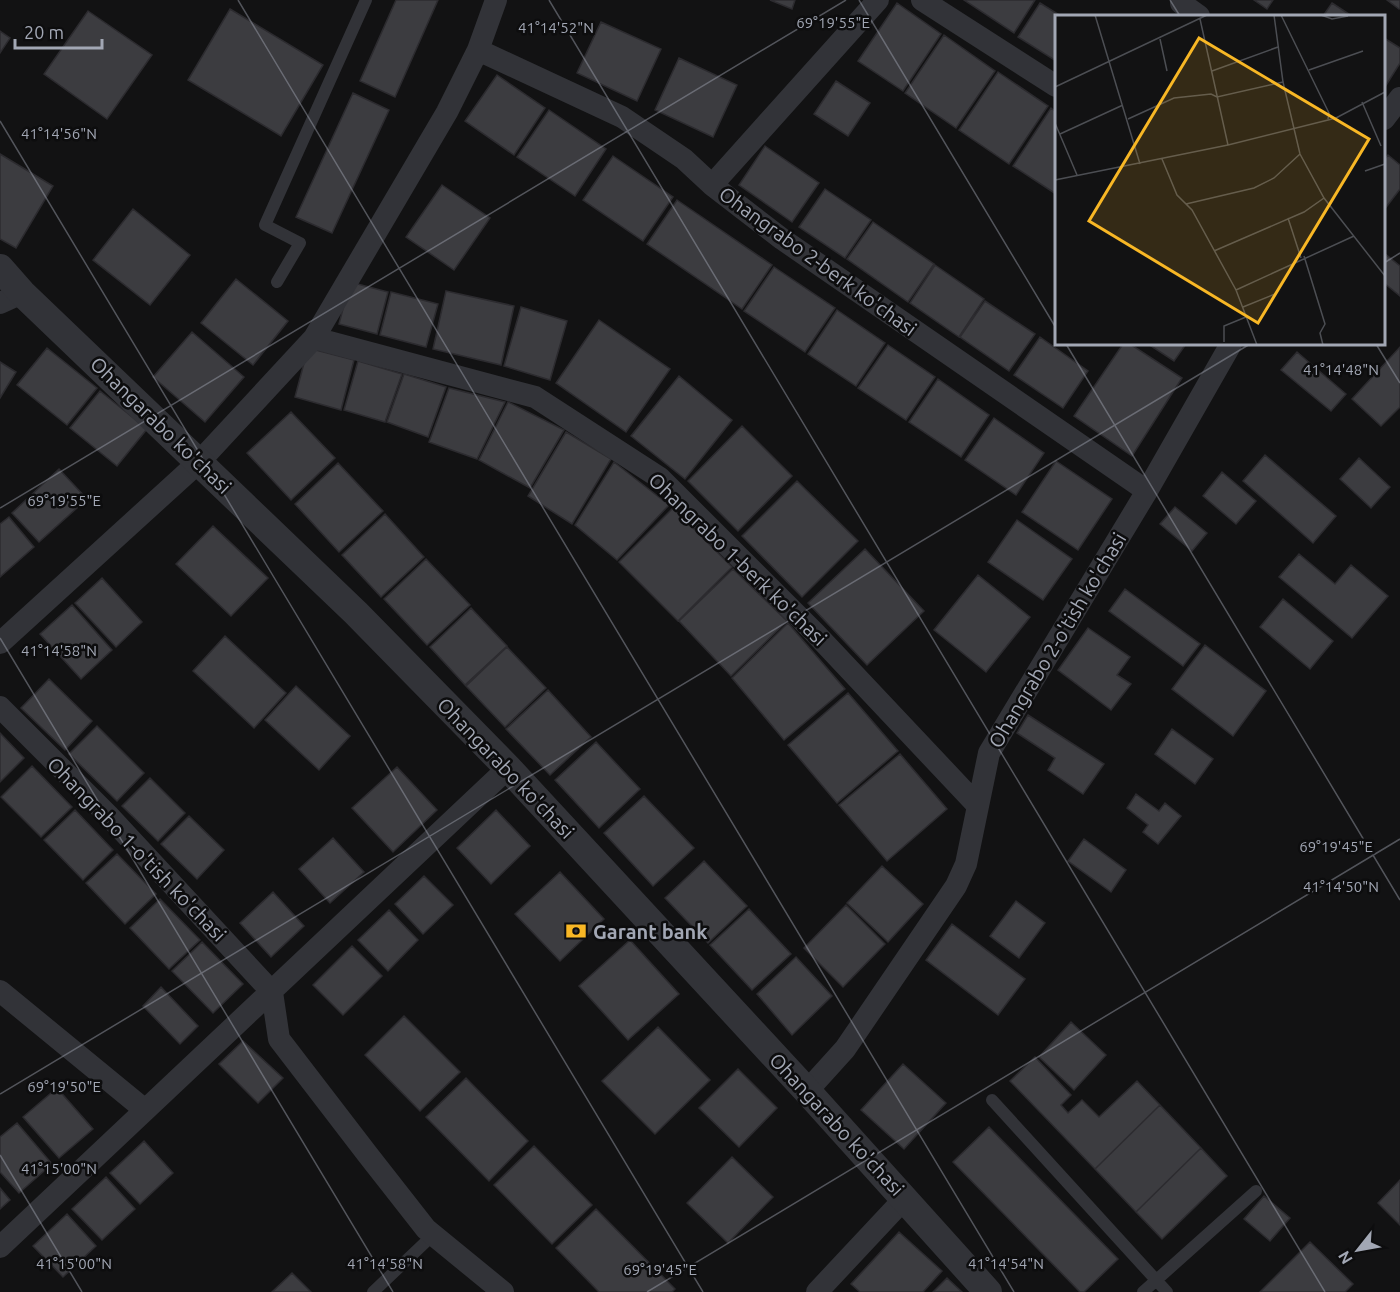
<svg xmlns="http://www.w3.org/2000/svg" width="1400" height="1292" viewBox="0 0 1400 1292" font-family="Ubuntu,sans-serif">
  <style>
    .building { fill: #3c3c40; stroke: #2c2b2f; stroke-width: 1.5 }
    .lines { fill: none; stroke-linecap: round; stroke-linejoin: round }
    .service { stroke: #323338; stroke-width: 12 }
    .minor { stroke: #323338; stroke-width: 22 }
    .tertiary { stroke: #323338; stroke-width: 28 }
    .ticks { fill: none; stroke: #a2a7b4; stroke-width: 1.5; stroke-opacity: 0.45 }
    .labels { text-anchor: middle; dominant-baseline: central; stroke-width: 5; stroke-linejoin: round; paint-order: stroke }
    .street-label { font-size: 20px; fill: #a2a7b4; stroke: #0d0d0e }
    .poi-label { font-size: 20px; font-weight: bold; fill: #a2a7b4; stroke: #0d0d0e; text-anchor: start }
    .inset-road { fill: none; stroke: #4c4e53; stroke-width: 1.5 }
    .view { fill: #f8b725; fill-opacity: 0.15; stroke: #f8b725; stroke-width: 3 }
    .inset-edge { fill: none; stroke: #a2a7b4; stroke-width: 3 }
    .ticks-label { font-size: 15px; text-anchor: middle; fill: #a2a7b4; stroke: #0d0d0e; stroke-width: 5; stroke-linejoin: round; paint-order: stroke }
  </style>
  <rect width="100%" height="100%" fill="#121213"/>
  <!-- building -->
  <path class="building" d="M396,0h42l-43,97 -35,-16z
    M770,0h25l-3,9z
    M964,0h71l-21,33z
    M1254,0h19l-6,9z
    M1387,0h13v8l-1,1z
    M897,3l44,31 -38,57 -45,-30z
    M1040,3l21,13h-5v45l-38,-24z
    M1332,3l20,13h-29z
    M230,9l93,56 -42,71 -93,-56z
    M88,11l64,44 -45,64 -63,-45z
    M601,22l60,27 -24,52 -60,-28z
    M0,31l10,7 -10,15z
    M944,35l51,36 -39,57 -51,-35z
    M1384,38l16,10v15l-15,24z
    M679,58l58,27 -24,52 -58,-27z
    M998,72l50,34 -39,58 -50,-34z
    M497,75l48,33 -31,47 -49,-34z
    M836,81l34,22 -22,33 -34,-22z
    M353,93l36,17 -57,123 -36,-16z
    M1051,108l5,4v82l-43,-28z
    M549,110l57,39 -31,47 -58,-39z
    M765,146l54,37 -27,39 -53,-37z
    M0,154l53,32 -37,62 -16,-9z
    M1388,155l12,10v24l-16,21v-50z
    M613,156l60,41 -30,44 -60,-41z
    M442,185l48,33 -36,52 -48,-33z
    M825,189l46,31 -26,38 -46,-31z
    M677,200l95,65 -30,44 -95,-65z
    M133,209l57,46 -40,50 -57,-45z
    M873,222l61,42 -26,38 -61,-43z
    M1384,253l16,13v30l-16,-13z
    M935,265l49,34 -25,38 -49,-34z
    M774,267l61,41 -30,44 -61,-41z
    M236,279l52,42 -35,44 -52,-42z
    M350,282l38,10 -11,42 -38,-10z
    M446,291l68,15 -13,59 -68,-16z
    M391,292l47,12 -12,43 -46,-12z
    M985,301l50,33 -26,37 -49,-34z
    M521,307l46,14 -17,59 -46,-14z
    M837,310l48,33 -29,43 -48,-32z
    M599,320l71,49 -44,63 -70,-49z
    M192,332l52,45 -39,45 -52,-45z
    M1040,337l48,34 -25,37 -49,-33z
    M1123,344h7l52,34 -50,78 -58,-40z
    M1148,344h38l-12,17z
    M888,345l47,32 -29,43 -48,-32z
    M1400,347v60l-19,19 -29,-27z
    M47,348l50,40 -30,37 -50,-40z
    M308,348l46,12 -13,50 -46,-13z
    M1297,352l49,42 -15,17 -50,-41z
    M358,361l44,13 -17,48 -41,-12z
    M0,362l16,10 -16,26z
    M404,374l42,13 -18,50 -41,-15z
    M679,376l53,44 -47,59 -54,-43z
    M938,379l51,36 -28,42 -52,-35z
    M449,388l56,14 -28,57 -48,-17z
    M100,391l47,38 -30,37 -47,-38z
    M508,402l56,28 -34,58 -51,-28z
    M291,412l44,46 -44,42 -44,-47z
    M994,418l50,35 -28,42 -51,-35z
    M742,426l50,50 -54,55 -50,-50z
    M566,432l45,27 -39,65 -44,-28z
    M1265,455l71,61 -23,27 -70,-62z
    M1359,458l31,29 -19,21 -31,-29z
    M1056,461l56,38 -34,51 -56,-38z
    M614,462l55,43 -52,55 -42,-35z
    M338,463l45,48 -44,41 -44,-48z
    M59,469l28,30 -48,43 -27,-29z
    M1222,472l34,29 -20,23 -33,-28z
    M797,481l61,60 -56,56 -60,-61z
    M1175,507l32,26 -15,18 -32,-27z
    M673,508l59,59 -54,54 -59,-59z
    M385,514l39,43 -43,40 -39,-42z
    M9,517l25,30 -34,30v-53z
    M1017,520l55,39 -29,41 -55,-38z
    M213,526l55,52 -37,38 -55,-52z
    M865,549l59,62 -57,54 -59,-62z
    M1299,554l36,30 16,-19 37,31 -36,42 -73,-61z
    M426,559l44,46 -43,40 -43,-46z
    M733,569l54,52 -56,55 -52,-55z
    M978,575l52,42 -44,55 -52,-42z
    M102,578l40,44 -26,25 -41,-44z
    M1125,589l75,55 -17,22 -74,-55z
    M1283,599l50,42 -23,28 -50,-42z
    M72,605l40,45 -31,29 -41,-45z
    M471,608l36,38 -42,39 -35,-38z
    M788,623l57,66 -61,51 -52,-62z
    M1088,628l42,29 -13,18 14,9 -20,26 -53,-40z
    M225,636l61,57 -32,35 -61,-57z
    M1205,645l61,46 -33,45 -61,-47z
    M507,647l39,41 -41,39 -39,-41z
    M49,679l43,42 -27,29 -44,-42z
    M296,686l54,50 -31,34 -54,-50z
    M548,690l43,47 -41,38 -44,-46z
    M848,693l50,58 -61,52 -49,-58z
    M1028,715l76,49 -21,30 -35,-24 7,-12 -38,-25z
    M97,726l47,47 -27,28 -48,-47z
    M1172,729l41,30 -18,25 -40,-30z
    M0,733l24,25 -24,24z
    M596,742l44,47 -41,39 -44,-48z
    M900,754l47,55 -60,52 -48,-56z
    M32,766l40,41 -31,30 -40,-40z
    M397,767l40,43 -44,42 -41,-44z
    M150,778l35,35 -27,28 -36,-35z
    M1136,794l23,17 6,-8 16,13 -23,28 -15,-12 5,-7 -21,-17z
    M644,796l50,52 -41,38 -49,-53z
    M75,810l38,40 -30,30 -39,-40z
    M496,810l34,36 -39,38 -34,-36z
    M189,816l35,34 -27,29 -36,-35z
    M333,838l31,34 -34,31 -31,-34z
    M1084,839l42,31 -15,22 -43,-31z
    M117,854l39,40 -31,30 -39,-41z
    M704,861l43,45 -39,37 -43,-45z
    M882,866l41,38 -35,38 -41,-39z
    M560,872l44,47 -44,42 -45,-47z
    M424,876l29,29 -30,29 -28,-30z
    M273,892l31,34 -33,31 -31,-34z
    M160,899l40,41 -31,29 -39,-41z
    M1016,901l29,22 -26,35 -29,-22z
    M846,905l39,39 -42,43 -39,-39z
    M749,909l42,45 -39,36 -42,-45z
    M389,910l29,30 -30,31 -30,-31z
    M952,924l73,55 -27,36 -72,-55z
    M630,940l49,54 -51,46 -49,-54z
    M202,942l41,42 -30,29 -41,-42z
    M352,946l30,30 -39,39 -30,-30z
    M796,957l36,39 -40,39 -35,-41z
    M161,987l37,39 -18,18 -37,-38z
    M404,1016l56,56 -40,39 -55,-56z
    M1071,1022l35,33 -32,35 -35,-33z
    M658,1027l52,53 -55,54 -53,-53z
    M243,1041l40,37 -25,25 -39,-39z
    M1035,1057l36,38 -10,10 7,8 14,-13 17,17 38,-36 23,24 -65,64 -85,-88z
    M903,1064l43,39 -42,46 -43,-39z
    M738,1069l39,39 -38,39 -40,-39z
    M466,1078l62,63 -39,40 -63,-64z
    M57,1088l36,41 -34,29 -36,-41z
    M1160,1105l41,43 -65,64 -41,-43z
    M17,1123l35,41 -33,29 -19,-21v-35z
    M989,1127l129,132 -34,33h-4l-127,-130z
    M144,1141l29,32 -33,31 -30,-31z
    M534,1146l58,59 -40,39 -58,-59z
    M1201,1148l26,28 -65,63 -26,-27z
    M732,1157l41,40 -45,46 -41,-40z
    M106,1177l29,32 -33,31 -30,-31z
    M1400,1180v45l-22,-22z
    M0,1188l10,12 -10,9z
    M1264,1196l26,22 -20,23 -26,-22z
    M596,1209l79,80 -3,3h-73l-43,-44z
    M67,1214l29,32 -33,31 -30,-31z
    M899,1232l43,39 -19,21h-63l-9,-8z
    M1310,1242l43,42 -8,8h-85z
    M292,1273l19,19h-39z
    M947,1278l15,14h-29z"/>
  <g class="lines">
    <!-- service -->
    <path class="service" d="M277,282l23,-39 -35,-18 101,-225
      M992,1100l175,192
      M373,1292l60,-57
      M1143,1292l113,-101"/>
    <!-- minor -->
    <path class="minor" d="M922,0l134,86
      M1181,3l18,13
      M478,50l144,67 62,42 28,26 70,54 365,252
      M1384,119l16,-21
      M712,185l166,-185
      M0,303l22,-10
      M314,338l221,59 125,81 155,155 163,173
      M0,643l200,-182 114,-123 133,-226 31,-62 18,-50
      M0,707l108,108 164,177 7,47 89,116 58,74 77,63
      M0,991l145,119
      M807,1091l38,-42 111,-163 10,-22 23,-111 158,-262 84,-147
      M0,1247l508,-479
      M817,1292l88,-94"/>
    <!-- tertiary -->
    <path class="tertiary" d="M0,268l22,25 334,320 152,155 299,323 181,201"/>
  </g>
  <!-- ticks -->
  <path class="ticks" d="M238,0l776,1292M549,0l776,1292M859,0l197,328M1170,0l10,16M0,121l703,1171M1384,263l16,-10M1066,344l334,556M1376,344l24,39M0,508l846,-508M0,638l393,654M0,1094l1250,-750M0,1155l82,137M647,1292l753,-453"/>
  <!-- icons -->
  <defs>
    <g id="bank-bare" transform="scale(1.62)"><path d="M-6-4H6V4H-6ZM0-2.3a2.3 2.3 0 1 0 0 4.6a2.3 2.3 0 1 0 0-4.6Z" fill="#f8b725" stroke="#0d0d0e" stroke-width="2.5" paint-order="stroke"/></g>
  </defs>
  <g fill-rule="evenodd">
    <use href="#bank-bare" x="576" y="931"/>
  </g>
  <g class="labels">
    <!-- street labels -->
    <g class="street-label">
      <text transform="translate(818 261) rotate(36)">Ohangrabo 2-berk ko'chasi</text>
      <text transform="translate(161 425) rotate(44)">Ohangarabo ko'chasi</text>
      <text transform="translate(738 559) rotate(44)">Ohangrabo 1-berk ko'chasi</text>
      <text transform="translate(1057 640) rotate(-59)">Ohangrabo 2-o'tish ko'chasi</text>
      <text transform="translate(506 768) rotate(46)">Ohangarabo ko'chasi</text>
      <text transform="translate(137 849) rotate(46)">Ohangrabo 1-o'tish ko'chasi</text>
      <text transform="translate(837 1124) rotate(47)">Ohangarabo ko'chasi</text>
    </g>
    <!-- poi labels -->
    <g class="poi-label">
      <text x="593" y="931">Garant bank</text>
    </g>
  </g>
  <!-- overview -->
  <g transform="translate(1055 15)">
    <rect width="330" height="330" fill="#121213"/>
    <path class="inset-road" d="M40,0l45,149M219,0l9,67 17,72 24,44 61,78M226,0l48,98 -1,6M266,0l11,4 16,-3M145,4l28,126M105,24l7,32M254,55l54,-19M157,56l66,-24M0,72l152,-72M307,87l19,44M73,104l46,-21 37,-4 6,3 66,-15M0,108l22,52M5,119l63,-29M107,144l15,36 15,15 44,80 21,55M310,156l20,-7M0,165l173,-35 108,-27 49,-26M131,189l68,-16 20,-10 26,-24M233,203l13,40M159,236l90,-39 20,-14M249,241l21,68 -5,9 3,12M181,275l118,-54M188,292l32,-13M169,327v-16l22,-9"/>
    <path class="view" d="M144,23l170,101 -111,184 -169,-102z"/>
    <rect width="330" height="330" class="inset-edge"/>
  </g>
  <g class="ticks-label">
    <text x="833" y="28">69°19'55"E</text>
    <text x="556" y="33">41°14'52"N</text>
    <text x="59" y="139">41°14'56"N</text>
    <text x="1341" y="375">41°14'48"N</text>
    <text x="64" y="506">69°19'55"E</text>
    <text x="59" y="656">41°14'58"N</text>
    <text x="1336" y="852">69°19'45"E</text>
    <text x="1341" y="892">41°14'50"N</text>
    <text x="64" y="1092">69°19'50"E</text>
    <text x="59" y="1174">41°15'00"N</text>
    <text x="74" y="1269">41°15'00"N</text>
    <text x="385" y="1269">41°14'58"N</text>
    <text x="1006" y="1269">41°14'54"N</text>
    <text x="660" y="1275">69°19'45"E</text>
  </g>
  <!-- north arrow -->
  <g transform="translate(1358 1250) rotate(239)" stroke="#0d0d0e" stroke-width="4.5" paint-order="stroke">
  <path d="M0-4.5L10 22L0 15L-10 22Z" fill="#a2a7b4"/>
  <text y="-9" font-size="16" font-weight="bold" text-anchor="middle" fill="#a2a7b4">N</text>
  </g>
  <!-- scale -->
  <path d="M15 39v9h87v-9" fill="none" stroke="#a2a7b4" stroke-width="3"/>
  <text x="24" y="39" font-size="18" fill="#a2a7b4" stroke="#0d0d0e" stroke-width="4.5" paint-order="stroke">20 m</text>
</svg>
